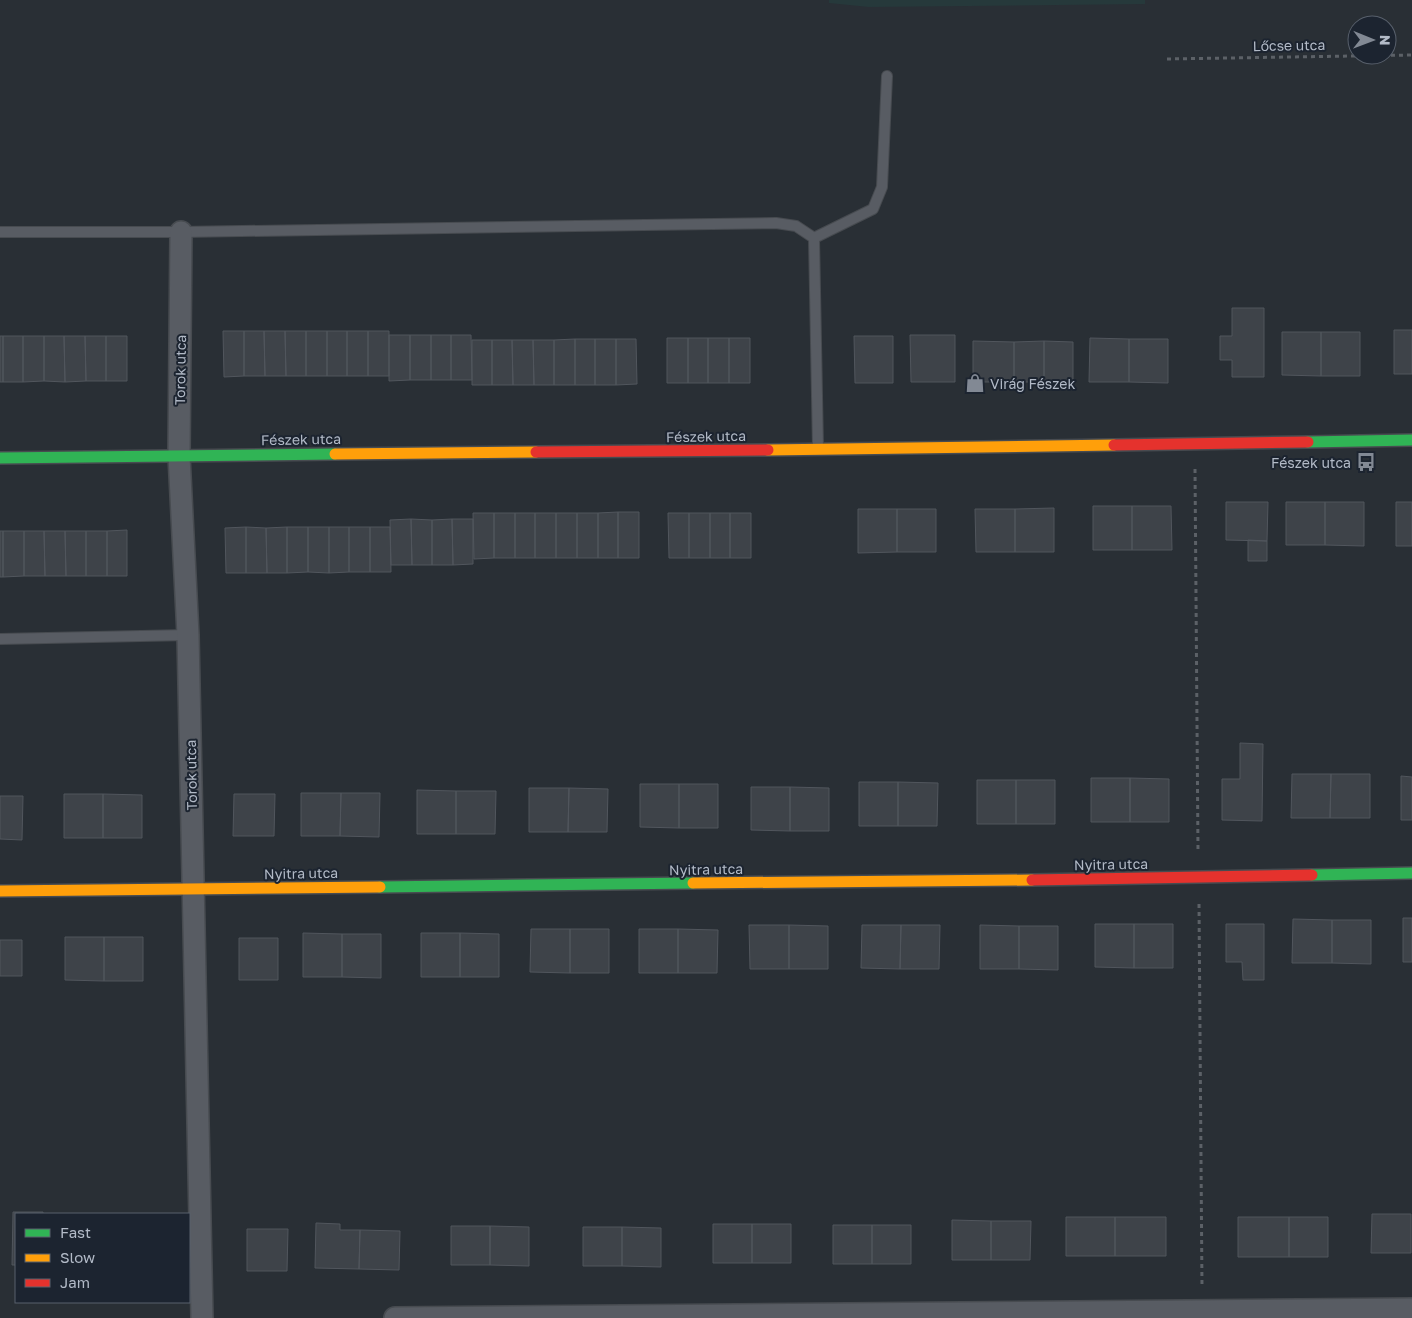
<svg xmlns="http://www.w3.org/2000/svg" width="1412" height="1318" viewBox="0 0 1412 1318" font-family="'Golos Text',sans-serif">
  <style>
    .green { fill: #26393b }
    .building { fill: #3e4349; stroke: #51565d }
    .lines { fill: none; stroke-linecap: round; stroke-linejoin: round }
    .lane-casing { stroke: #474b50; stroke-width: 12 }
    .street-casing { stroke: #474b50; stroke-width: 24 }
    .fast-casing { stroke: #474b50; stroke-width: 14 }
    .slow-casing { stroke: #474b50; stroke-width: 14 }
    .jam-casing { stroke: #474b50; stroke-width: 14 }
    .path { stroke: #5c6167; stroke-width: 3; stroke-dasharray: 4 4; stroke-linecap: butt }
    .lane { stroke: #585c63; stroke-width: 10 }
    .street { stroke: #585c63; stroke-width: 21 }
    .fast { stroke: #30b455; stroke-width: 11 }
    .slow { stroke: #ff9f0a; stroke-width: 11 }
    .jam { stroke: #e5322d; stroke-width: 11 }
    .labels { text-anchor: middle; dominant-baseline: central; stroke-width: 4; stroke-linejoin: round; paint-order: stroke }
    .street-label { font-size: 14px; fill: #b2bac7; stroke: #1c2430 }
    .poi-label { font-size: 14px; fill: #b2bac7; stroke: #1c2430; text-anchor: start }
  </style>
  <rect width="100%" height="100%" fill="#292f35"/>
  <!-- green -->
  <path class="green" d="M829,0h316v4l-276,3 -40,-4z"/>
  <!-- building -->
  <path class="building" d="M1232,308h32v69h-32v-17h-12v-24h12z
    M1394,330h18v44h-18z
    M223,331h21v45l-20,1z
    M244,331h20l1,45h-21z
    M264,331h21l1,45h-21z
    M285,331h21v45h-20z
    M306,331h21v45h-21z
    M327,331h20v45h-20z
    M347,331h21v45h-21z
    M368,331h21v45h-21z
    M1282,332h39v44l-39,-1z
    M1321,332h39v44h-39z
    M389,335h21v45l-21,1z
    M410,335h21v45h-21z
    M431,335h20v45h-20z
    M451,335h20l1,45h-21z
    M910,335h45v47h-44z
    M0,336h3v46h-3z
    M3,336h20v46h-20z
    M23,336h21v45l-21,1z
    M44,336h20l1,46 -21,-1z
    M64,336h21l1,45 -21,1z
    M85,336h21v45h-20z
    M106,336h21v45h-21z
    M854,336h39v47h-38z
    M667,338h21v45h-21z
    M688,338h20v45h-20z
    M708,338h21v45h-21z
    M729,338h21v45h-21z
    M1090,338l39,1v43h-40z
    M575,339v46h-21v-45z
    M575,339h20v46h-20z
    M595,339h21v46h-21z
    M616,339h20l1,45 -21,1z
    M1129,339h39v44l-39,-1z
    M472,340h20v45h-20z
    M492,340h20l1,45h-21z
    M512,340h21l1,45h-21z
    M533,340h21v45h-20z
    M973,341l41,1v40h-41z
    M1044,341l29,1v41l-29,-1z
    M1044,341v41h-30v-40z
    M1226,502h42l-1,39 -41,-1z
    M1286,502h39v43h-39z
    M1325,502h39v44l-39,-1z
    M1396,502h16v44h-16z
    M1093,506h39v44h-39z
    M1132,506h39l1,44h-40z
    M1054,508v44h-39v-43z
    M858,509h39v43l-39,1z
    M897,509h39v43h-39z
    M975,509h40v43h-39z
    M618,512h21v46h-21z
    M618,512v46h-20v-45z
    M473,513h21v45l-20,1z
    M494,513h21v45h-21z
    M515,513h20v45h-20z
    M535,513h21v45h-21z
    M556,513h21v45h-21z
    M577,513h21v45h-21z
    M668,513h21v45h-20z
    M689,513h21v45h-21z
    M710,513h20v45h-20z
    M730,513h21v45h-21z
    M411,519l21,1v45h-20z
    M411,519l1,46h-21l-1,-45z
    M452,519l1,46h-21v-45z
    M452,519h21v45l-20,1z
    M246,527l20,1 1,45h-21z
    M246,527v46h-20l-1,-45z
    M287,527h21v45l-21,1z
    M287,527v46h-20l-1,-45z
    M308,527h21v46l-21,-1z
    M329,527h20v45l-20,1z
    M349,527h21v45h-21z
    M370,527h20l1,45h-21z
    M127,530v46h-20v-45z
    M0,531h3v46h-3z
    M3,531h21v45l-21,1z
    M24,531h20l1,45h-21z
    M44,531h21l1,45h-21z
    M65,531h21v45h-20z
    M86,531h21v45h-21z
    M1248,540l19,1v20h-19z
    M1240,743l23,1 -1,77 -40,-1v-41h18z
    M1292,774h39l-1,44h-39z
    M1331,774h39v44h-40z
    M1401,776l11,1v43h-11z
    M1091,778h39v44h-39z
    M1130,778l39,1v43h-39z
    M977,780h39v44h-39z
    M1016,780h39v44h-39z
    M859,782h39v44h-39z
    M898,782l40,1 -1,43h-39z
    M640,784h39v44l-39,-1z
    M679,784h39v44h-39z
    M751,787h39v44l-39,-1z
    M790,787l39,1v43h-39z
    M529,788h40l-1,44h-39z
    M569,788l39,1 -1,43h-39z
    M417,790l39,1v43h-39z
    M456,791h40l-1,43h-39z
    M301,793h40l-1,43h-39z
    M341,793h39l-1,44 -39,-1z
    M64,794h39v44h-39z
    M103,794l39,1v43h-39z
    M234,794h41l-1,42h-41z
    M0,796h23l-1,44 -22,-1z
    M1403,918h9v44h-9z
    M1293,919l39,1v43h-40z
    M1332,920h39v44l-39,-1z
    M1095,924h39v44l-39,-1z
    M1134,924h39v44h-39z
    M1226,924h38v56h-21l-1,-18h-16z
    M749,925h40v44h-39z
    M789,925l39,1v43h-39z
    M862,925h39l-1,44 -39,-1z
    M901,925h39l-1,44h-39z
    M980,925l39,1v43h-39z
    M1019,926h39v44l-39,-1z
    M531,929h39v44l-40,-1z
    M570,929h39v44h-39z
    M639,929h39v44h-39z
    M678,929l40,1 -1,43h-39z
    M303,933l39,1v43h-39z
    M421,933h39v44h-39z
    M460,933l39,1v43h-39z
    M342,934h39v44l-39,-1z
    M65,937h39v44l-39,-1z
    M104,937h39v44h-39z
    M239,938h39v42h-39z
    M0,940h22v36h-22z
    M13,1212h30v2h-27v51h-4z
    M1372,1214h39v39h-40z
    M1066,1217h49v39h-49z
    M1115,1217h51v39h-51z
    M1238,1217h51v40h-51z
    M1289,1217h39v40h-39z
    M952,1220l39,1v39h-39z
    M991,1221h40l-1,39h-39z
    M316,1223l24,1v6h20l-1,39 -44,-1z
    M713,1224h39v39h-39z
    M752,1224h39v39h-39z
    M833,1225h39v39h-39z
    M872,1225h39v39h-39z
    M451,1226h39v39h-39z
    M490,1226l39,1v39l-39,-1z
    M583,1227h39v39h-39z
    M622,1227l39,1v39l-39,-1z
    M247,1229h41l-1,42h-40z
    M360,1230l40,1 -1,39 -40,-1z"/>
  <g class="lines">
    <!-- lane casing -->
    <g class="lane-casing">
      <path id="lane" d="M0,232h181l595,-9 20,3 18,12 4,210
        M814,238l59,-29 9,-22 5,-111
        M0,639l188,-4"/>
    </g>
    <!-- street casing -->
    <g class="street-casing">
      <path id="street" d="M181,232l-2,224 9,179 14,683
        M395,1318l1017,-9"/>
    </g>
    <!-- fast casing -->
    <g class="fast-casing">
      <path id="fast" d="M1308,442l104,-2
        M0,458l335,-4
        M1312,875l100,-2
        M380,887l313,-4"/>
    </g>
    <!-- slow casing -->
    <g class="slow-casing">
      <path id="slow" d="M768,450l346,-5
        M335,454l201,-2
        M693,883l339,-3
        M0,891l380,-4"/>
    </g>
    <!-- jam casing -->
    <g class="jam-casing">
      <path id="jam" d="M1114,445l194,-3
        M536,452l232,-2
        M1032,880l280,-5"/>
    </g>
    <!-- path -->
    <path class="path" d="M1167,59l245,-4
      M1195,469l3,382
      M1199,904l3,384"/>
    <!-- lane -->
    <use href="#lane" class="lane"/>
    <!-- street -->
    <use href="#street" class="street"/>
    <!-- fast -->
    <use href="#fast" class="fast"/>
    <!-- slow -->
    <use href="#slow" class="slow"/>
    <!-- jam -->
    <use href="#jam" class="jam"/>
  </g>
  <!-- icons -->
  <defs>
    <g id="shop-bare" transform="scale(1.5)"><path d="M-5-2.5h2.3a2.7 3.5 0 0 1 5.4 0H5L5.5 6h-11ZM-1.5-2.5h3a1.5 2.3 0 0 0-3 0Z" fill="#828994" stroke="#1c2430" stroke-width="2.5" paint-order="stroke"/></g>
    <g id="bus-bare" transform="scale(1.5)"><path d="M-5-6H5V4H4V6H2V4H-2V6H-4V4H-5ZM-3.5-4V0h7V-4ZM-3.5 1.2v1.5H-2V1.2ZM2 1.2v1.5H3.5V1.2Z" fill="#828994" stroke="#1c2430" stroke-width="2.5" paint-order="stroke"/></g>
  </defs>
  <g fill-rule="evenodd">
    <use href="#shop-bare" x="975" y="383"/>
    <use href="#bus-bare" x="1366" y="462"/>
  </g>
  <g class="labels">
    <!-- street labels -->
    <g class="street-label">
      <text transform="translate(1289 45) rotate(-1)">Lőcse utca</text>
      <text transform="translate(180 370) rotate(-89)">Torok utca</text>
      <text transform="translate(706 436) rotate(-1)">Fészek utca</text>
      <text transform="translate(301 439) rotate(-1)">Fészek utca</text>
      <text transform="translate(191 775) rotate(-91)">Torok utca</text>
      <text transform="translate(1111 864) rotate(-1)">Nyitra utca</text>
      <text transform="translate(706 869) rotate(-1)">Nyitra utca</text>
      <text transform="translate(301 873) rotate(-1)">Nyitra utca</text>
    </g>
    <!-- poi labels -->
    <g class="poi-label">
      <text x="990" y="383">Virág Fészek</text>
      <text x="1351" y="462" text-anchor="end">Fészek utca</text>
    </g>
  </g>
  <!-- legend -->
  <rect x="15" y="1213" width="175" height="90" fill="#1c2430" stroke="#58606c"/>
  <rect x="25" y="1229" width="25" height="8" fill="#30b455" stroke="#58606c"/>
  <text x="60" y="1238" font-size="15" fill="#b2bac7">Fast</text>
  <rect x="25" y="1254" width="25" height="8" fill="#ff9f0a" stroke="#58606c"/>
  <text x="60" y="1263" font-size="15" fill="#b2bac7">Slow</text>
  <rect x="25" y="1279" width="25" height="8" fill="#e5322d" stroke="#58606c"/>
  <text x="60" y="1288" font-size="15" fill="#b2bac7">Jam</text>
  <!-- north arrow -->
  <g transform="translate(1372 40) rotate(91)"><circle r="24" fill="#1c2430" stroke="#58606c"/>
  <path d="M0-4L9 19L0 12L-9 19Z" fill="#828994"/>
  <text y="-8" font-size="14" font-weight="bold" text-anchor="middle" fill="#b2bac7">N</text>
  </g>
</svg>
